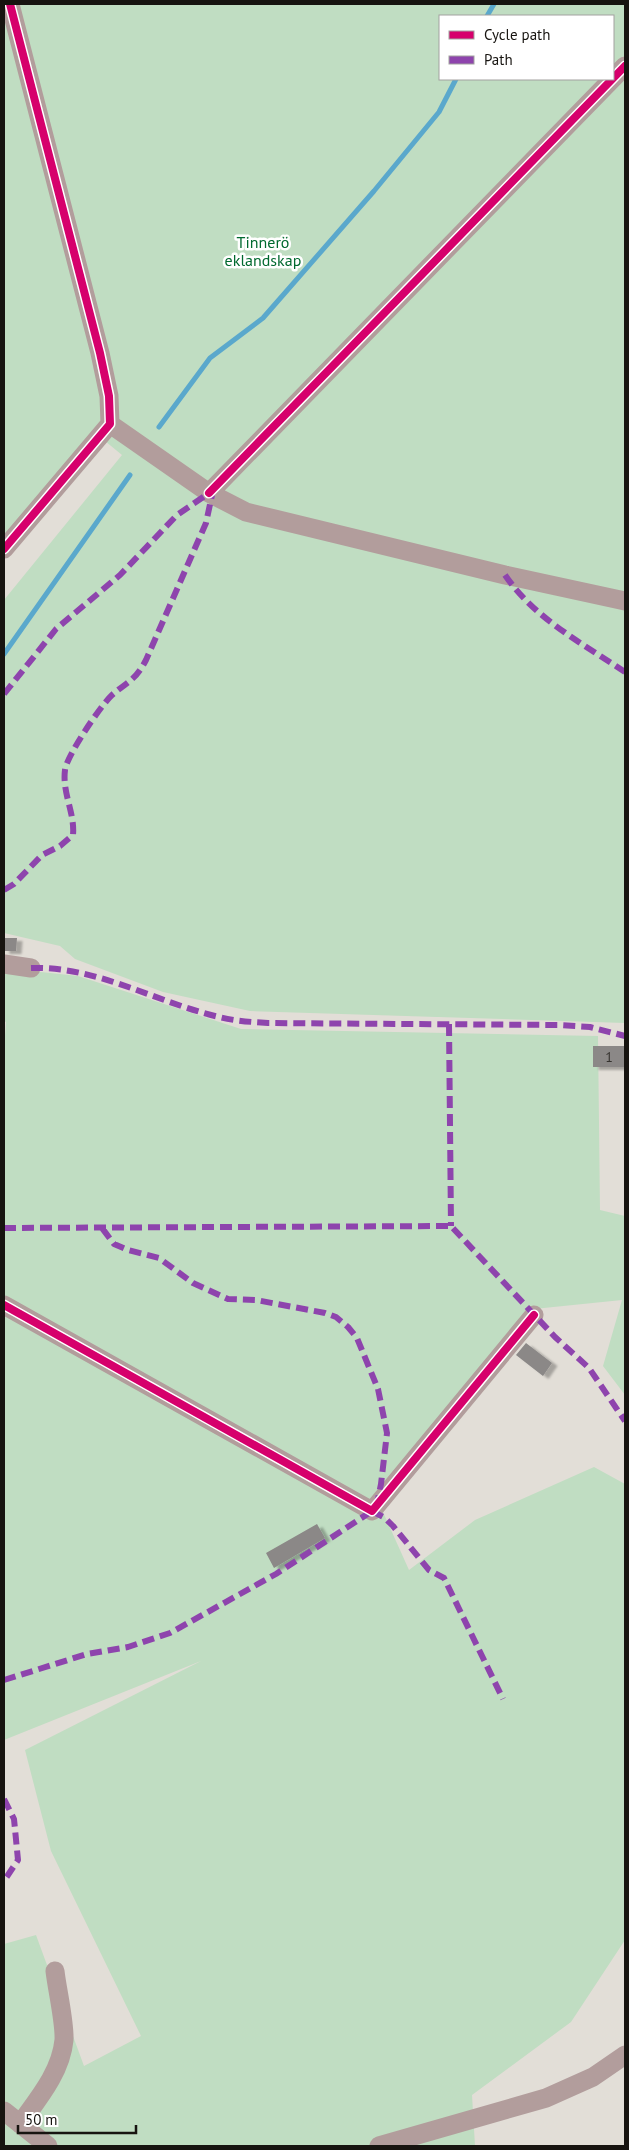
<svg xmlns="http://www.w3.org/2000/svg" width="629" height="2150" viewBox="0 0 629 2150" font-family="'PT Sans',sans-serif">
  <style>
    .green { fill: #c0ddc2; fill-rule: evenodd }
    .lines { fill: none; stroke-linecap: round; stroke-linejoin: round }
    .stream { stroke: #5aa8cc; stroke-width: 5 }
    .building { fill: #8b8887; filter: url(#shadow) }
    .minor { stroke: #b29d9c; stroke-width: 19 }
    .quiet { stroke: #8e44ad; stroke-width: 6; stroke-dasharray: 12 6; stroke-linecap: butt }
    .cycleway-casing { stroke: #fff; stroke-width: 11 }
    .cycleway { stroke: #d6006c; stroke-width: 8 }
    .labels { text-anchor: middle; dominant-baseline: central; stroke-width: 5; stroke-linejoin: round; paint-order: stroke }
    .number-label { font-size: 14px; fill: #34312e }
    .park-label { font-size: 16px; fill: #00692f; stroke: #fff }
  </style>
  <defs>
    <filter id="shadow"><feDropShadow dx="5.5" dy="3" stdDeviation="1" flood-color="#0004"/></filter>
  </defs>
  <rect width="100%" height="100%" fill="#e2ded7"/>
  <!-- green -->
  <path class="green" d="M4,4h621v1019l-375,-12 -87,-19 -88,-33 -15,-13 -56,-13v-333l118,-145 -17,-14 -101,109zM440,16h173v63h-173z
    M4,968l74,8 163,53 357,7 2,174 25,6v179l-22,-29 19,-66 -88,9 -156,192 31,69 66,-50 119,-53 31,17v456l-54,82 -99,73 3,51h-419l-52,-43v-159l32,-9 48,131 57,-30 -90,-185 -26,-101 176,-89 -197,79v-691l2,-27 -2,-1z
    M4,2120l32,26h-32z"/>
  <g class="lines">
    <!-- stream -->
    <path class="stream" d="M487,16l7,-12
      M159,427l51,-69 53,-40 111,-127 65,-79 17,-33
      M4,654l126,-179"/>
  </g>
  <!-- building -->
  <path class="building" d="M4,938h13l-1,13h-12z
    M593,1046h32v21h-32z
    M526,1343l26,20 -9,13 -27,-21z
    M317,1524l8,14 -51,30 -8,-15z"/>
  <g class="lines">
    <!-- minor -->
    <path class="minor" d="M110,424l99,69 37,19 259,63 120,26
      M209,493l416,-427
      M4,549l106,-125 -1,-28 -9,-43 -90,-349
      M4,964l27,4
      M4,1305l368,206 162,-196
      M4,2111l44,35
      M20,2124c18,-25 41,-52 44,-84 1,-17 -7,-51 -9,-69
      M379,2146l167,-48 47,-21 32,-22"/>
    <!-- quiet -->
    <path class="quiet" d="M505,575c30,44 77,68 120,97
      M4,694l52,-65 64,-54 57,-60 32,-22
      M4,890l10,-6 28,-29 18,-9 13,-11c2,-22 -11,-42 -8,-65 1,-13 36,-65 47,-75 16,-14 23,-14 34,-35l60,-137 6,-28
      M31,968c66,-2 124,34 188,49 16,4 32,5 49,6l290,2 32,2 35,9
      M449,1024l2,202
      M4,1228l447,-2 104,111 34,31 36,53
      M372,1511l13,7 8,8 36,44 15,8 59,121
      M4,1680l83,-26 41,-7 42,-14 106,-59 96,-63 6,-12 3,-15 6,-51 -9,-44 -21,-51 -9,-11 -12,-10 -11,-4 -69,-13 -28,-1 -35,-16 -34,-25 -31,-8 -14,-6 -12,-16
      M4,1799l10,20 4,41 -14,21"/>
    <!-- cycleway casing -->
    <g class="cycleway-casing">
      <path id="cycleway" d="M209,493l416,-427
        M4,549l106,-125 -1,-28 -9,-43 -90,-349
        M4,1305l368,206 162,-196"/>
    </g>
    <!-- cycleway -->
    <use href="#cycleway" class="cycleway"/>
  </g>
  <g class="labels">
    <!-- number labels -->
    <g class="number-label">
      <text x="609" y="1057">1</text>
    </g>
    <!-- park labels -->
    <g class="park-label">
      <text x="263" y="242">Tinnerö<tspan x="263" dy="18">eklandskap</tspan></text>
    </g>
  </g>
  <!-- border -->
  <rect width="629" height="2150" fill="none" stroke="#171410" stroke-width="10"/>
  <!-- legend -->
  <rect x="439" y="15" width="175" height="65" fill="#ffffff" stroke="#a2a19f"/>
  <rect x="449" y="31" width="25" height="8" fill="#d6006c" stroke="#a2a19f"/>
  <text x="484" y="40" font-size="15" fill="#171410">Cycle path</text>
  <rect x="449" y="56" width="25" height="8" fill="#8e44ad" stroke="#a2a19f"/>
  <text x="484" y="65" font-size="15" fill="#171410">Path</text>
  <!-- scale -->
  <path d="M18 2125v8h118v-8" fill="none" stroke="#171410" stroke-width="2.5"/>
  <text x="25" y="2125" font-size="15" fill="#171410" stroke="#ffffff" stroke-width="4" paint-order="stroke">50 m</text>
</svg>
